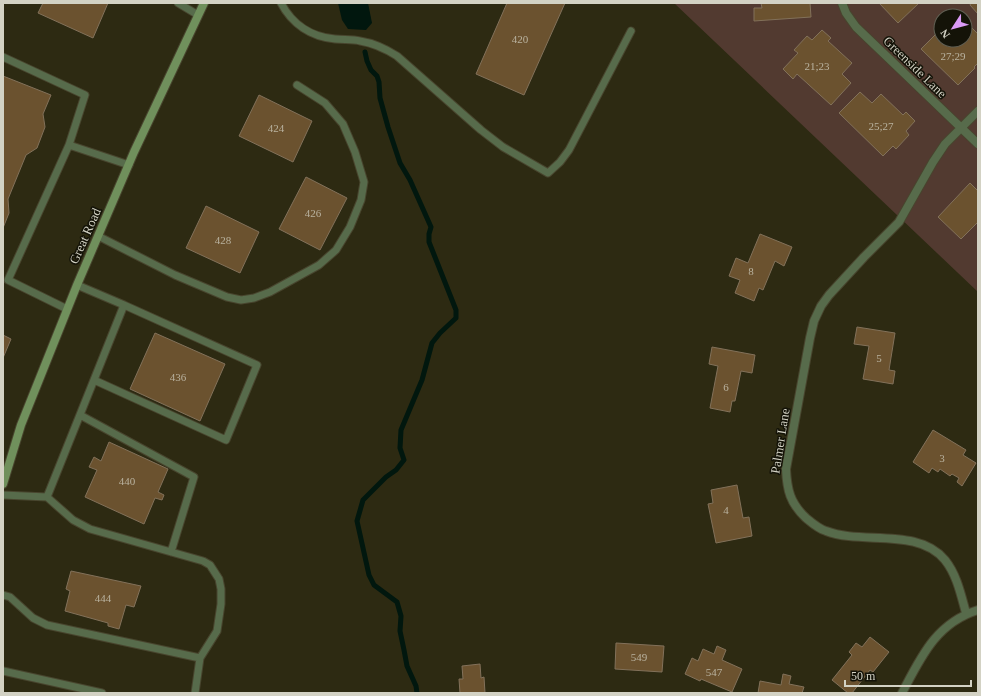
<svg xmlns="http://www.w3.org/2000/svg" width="981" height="696" viewBox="0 0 981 696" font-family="Georgia,serif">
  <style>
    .green { fill: #523a30; fill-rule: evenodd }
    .water { fill: #01170e }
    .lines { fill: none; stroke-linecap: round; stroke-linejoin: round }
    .stream { stroke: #01170e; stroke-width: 5 }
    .building { fill: #6b522f; stroke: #82715a }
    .service-casing { stroke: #48452e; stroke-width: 9 }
    .minor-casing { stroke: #48452e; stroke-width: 10 }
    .secondary-casing { stroke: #48452e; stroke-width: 10 }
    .service { stroke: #576b4b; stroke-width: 7 }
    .minor { stroke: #576b4b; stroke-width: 8 }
    .secondary { stroke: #70905c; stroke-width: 8 }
    .labels { text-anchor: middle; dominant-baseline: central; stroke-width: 3; stroke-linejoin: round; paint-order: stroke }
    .number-label { font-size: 11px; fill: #b9b29f }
    .street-label { font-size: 13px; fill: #d3d2c4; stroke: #141308 }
  </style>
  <rect width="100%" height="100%" fill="#2d2a12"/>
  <!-- green -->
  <path class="green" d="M674,3h304v289zM941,16h24v24h-24z"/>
  <!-- water -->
  <path class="water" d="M338,3h30l4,20 -6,7 -18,-1 -6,-9z"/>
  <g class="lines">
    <!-- stream -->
    <path class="stream" d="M365,52l2,9 4,9 6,6 2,6 1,16 8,29 12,36 10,17 21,47 -2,7v8l27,68v8l-16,15 -8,10 -10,37 -21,50 -1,18 4,12 -8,10 -10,7 -23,23 -6,21 12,54 5,10 23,17 4,14 -1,15 4,19 3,16 9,20 1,7"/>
  </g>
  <!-- building -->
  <path class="building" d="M43,3h65l-15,35 -55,-25z
    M507,3h58l-41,92 -48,-21z
    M761,3h49l1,14 -57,4v-13h8z
    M879,3h40l-21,20z
    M971,3h7v11l-8,-9z
    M965,21l13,13v29l-4,4 1,1 -17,17 -37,-36 20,-20v11h24z
    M822,30l9,8 -3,3 24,22 -10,11 9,9 -20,22 -34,-31 -4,5 -10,-10 15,-16 -4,-3 13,-14 5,4z
    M3,76l48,19 -8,19 2,13 -8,21 -11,7 -18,44 1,14 -6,15z
    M860,92l12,11 9,-9 22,21 3,-3 9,9 -9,10 3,4 -13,14 -3,-3 -10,10 -44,-43z
    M259,95l53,26 -19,41 -54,-26z
    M306,177l41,21 -27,52 -41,-21z
    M970,183l8,8v31l-17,17 -23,-22z
    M206,206l53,26 -19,41 -54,-25z
    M760,234l32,13 -8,19 -9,-5 -12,29 -4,-2 -5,13 -19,-8 5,-13 -11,-4 7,-18 12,5z
    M857,327l38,6 -6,37 6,1 -2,13 -30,-5 6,-33 -15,-2z
    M155,333l70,31 -25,57 -70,-32z
    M3,335l8,4 -8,19z
    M712,347l43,8 -3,18 -11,-2 -6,30h-3l-2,11 -20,-4 8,-42 -9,-2z
    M933,430l33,20 -3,5 13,8 -14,23 -5,-4 2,-4 -7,-4 -2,2 -10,-7 -2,3 -6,-4 -3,5 -16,-11z
    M109,442l59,27 -10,23 6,3 -2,5 -7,-2 -11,26 -59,-27 12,-27 -8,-3 5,-10 7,4z
    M737,485l6,33 6,-1 3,19 -36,7 -8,-39 5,-1 -2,-13z
    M71,571l70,15 -7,21 -8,-2 -7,24 -11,-3v-3l-43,-12 5,-20 -4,-2z
    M870,637l19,15 -16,20 -3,-2 -18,23h-4l-16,-13 20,-25 -3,-3 7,-9 6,4z
    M616,643l48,3 -2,26 -47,-3z
    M717,646l9,4 -4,10 20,9 -10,23 -31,-13 -1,2 -15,-7 7,-16 6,3 5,-12 11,5z
    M480,664l1,14 3,-1 1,16h-25l-1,-14h4l-1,-13z
    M783,674l8,2 -2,8 15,3 -2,6h-44l2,-12 21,4z"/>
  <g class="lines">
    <!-- service casing -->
    <g class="service-casing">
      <path id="service" d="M178,3l20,12
        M281,3c11,21 30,34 54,36 9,1 17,0 25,2 13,2 26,8 37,15l84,74 22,17 45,26 12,-11 9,-12 62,-119
        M3,57l82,38 -16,50
        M98,236l77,39 52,22 14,3 13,-2 16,-6 49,-27 17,-15 14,-23 11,-27 3,-18 -9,-30 -12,-28 -18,-21 -28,-18
        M77,285l47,20 -77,192 26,23 17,9 113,32 7,4 9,14 2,10v15l-4,27 -17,27 -5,35
        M67,309l-59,-29 61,-135 60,20
        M94,380l132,60 31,-75 -133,-60
        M80,415l114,62 -23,75
        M3,495l44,2
        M3,595l7,2 23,21 14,7 153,33
        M3,671l99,22"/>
    </g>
    <!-- minor casing -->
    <g class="minor-casing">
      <path id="minor" d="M842,3l4,10 10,14 122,117
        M966,613c-5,-18 -9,-38 -21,-53 -27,-33 -83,-15 -119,-29 -7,-2 -14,-8 -20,-13 -16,-15 -19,-28 -20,-49l24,-131 4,-17 7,-15 8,-11 35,-38 35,-35 34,-60 12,-18 33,-33
        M902,693c19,-36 34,-70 76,-83"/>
    </g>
    <!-- secondary casing -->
    <g class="secondary-casing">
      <path id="secondary" d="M3,484l18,-59 56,-140 57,-133 70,-149"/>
    </g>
    <!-- service -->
    <use href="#service" class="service"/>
    <!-- minor -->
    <use href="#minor" class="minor"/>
    <!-- secondary -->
    <use href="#secondary" class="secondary"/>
  </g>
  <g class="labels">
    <!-- number labels -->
    <g class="number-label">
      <text x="520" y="39">420</text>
      <text x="953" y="56">27;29</text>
      <text x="817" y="66">21;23</text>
      <text x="881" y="126">25;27</text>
      <text x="276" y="128">424</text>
      <text x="313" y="213">426</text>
      <text x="223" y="240">428</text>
      <text x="751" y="271">8</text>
      <text x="879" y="358">5</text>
      <text x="178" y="377">436</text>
      <text x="726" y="387">6</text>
      <text x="942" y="458">3</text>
      <text x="127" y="481">440</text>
      <text x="726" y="510">4</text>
      <text x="103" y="598">444</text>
      <text x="639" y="657">549</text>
      <text x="714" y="672">547</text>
    </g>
    <!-- street labels -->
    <g class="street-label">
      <text transform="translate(915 67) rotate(44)">Greenside Lane</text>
      <text transform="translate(85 236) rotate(-66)">Great Road</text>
      <text transform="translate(780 441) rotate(-81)">Palmer Lane</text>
    </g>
  </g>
  <!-- border -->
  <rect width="981" height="696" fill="none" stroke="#d3d2c4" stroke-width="8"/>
  <!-- north arrow -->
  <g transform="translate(953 28) rotate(234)"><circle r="19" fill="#141308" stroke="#605f53"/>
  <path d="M0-3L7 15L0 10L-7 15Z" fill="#da9af6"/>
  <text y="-6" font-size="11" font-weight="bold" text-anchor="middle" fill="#d3d2c4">N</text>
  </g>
  <!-- scale -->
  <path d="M845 680v6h126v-6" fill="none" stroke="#d3d2c4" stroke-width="2"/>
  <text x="851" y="680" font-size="12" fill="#d3d2c4" stroke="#141308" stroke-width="3" paint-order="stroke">50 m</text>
</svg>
